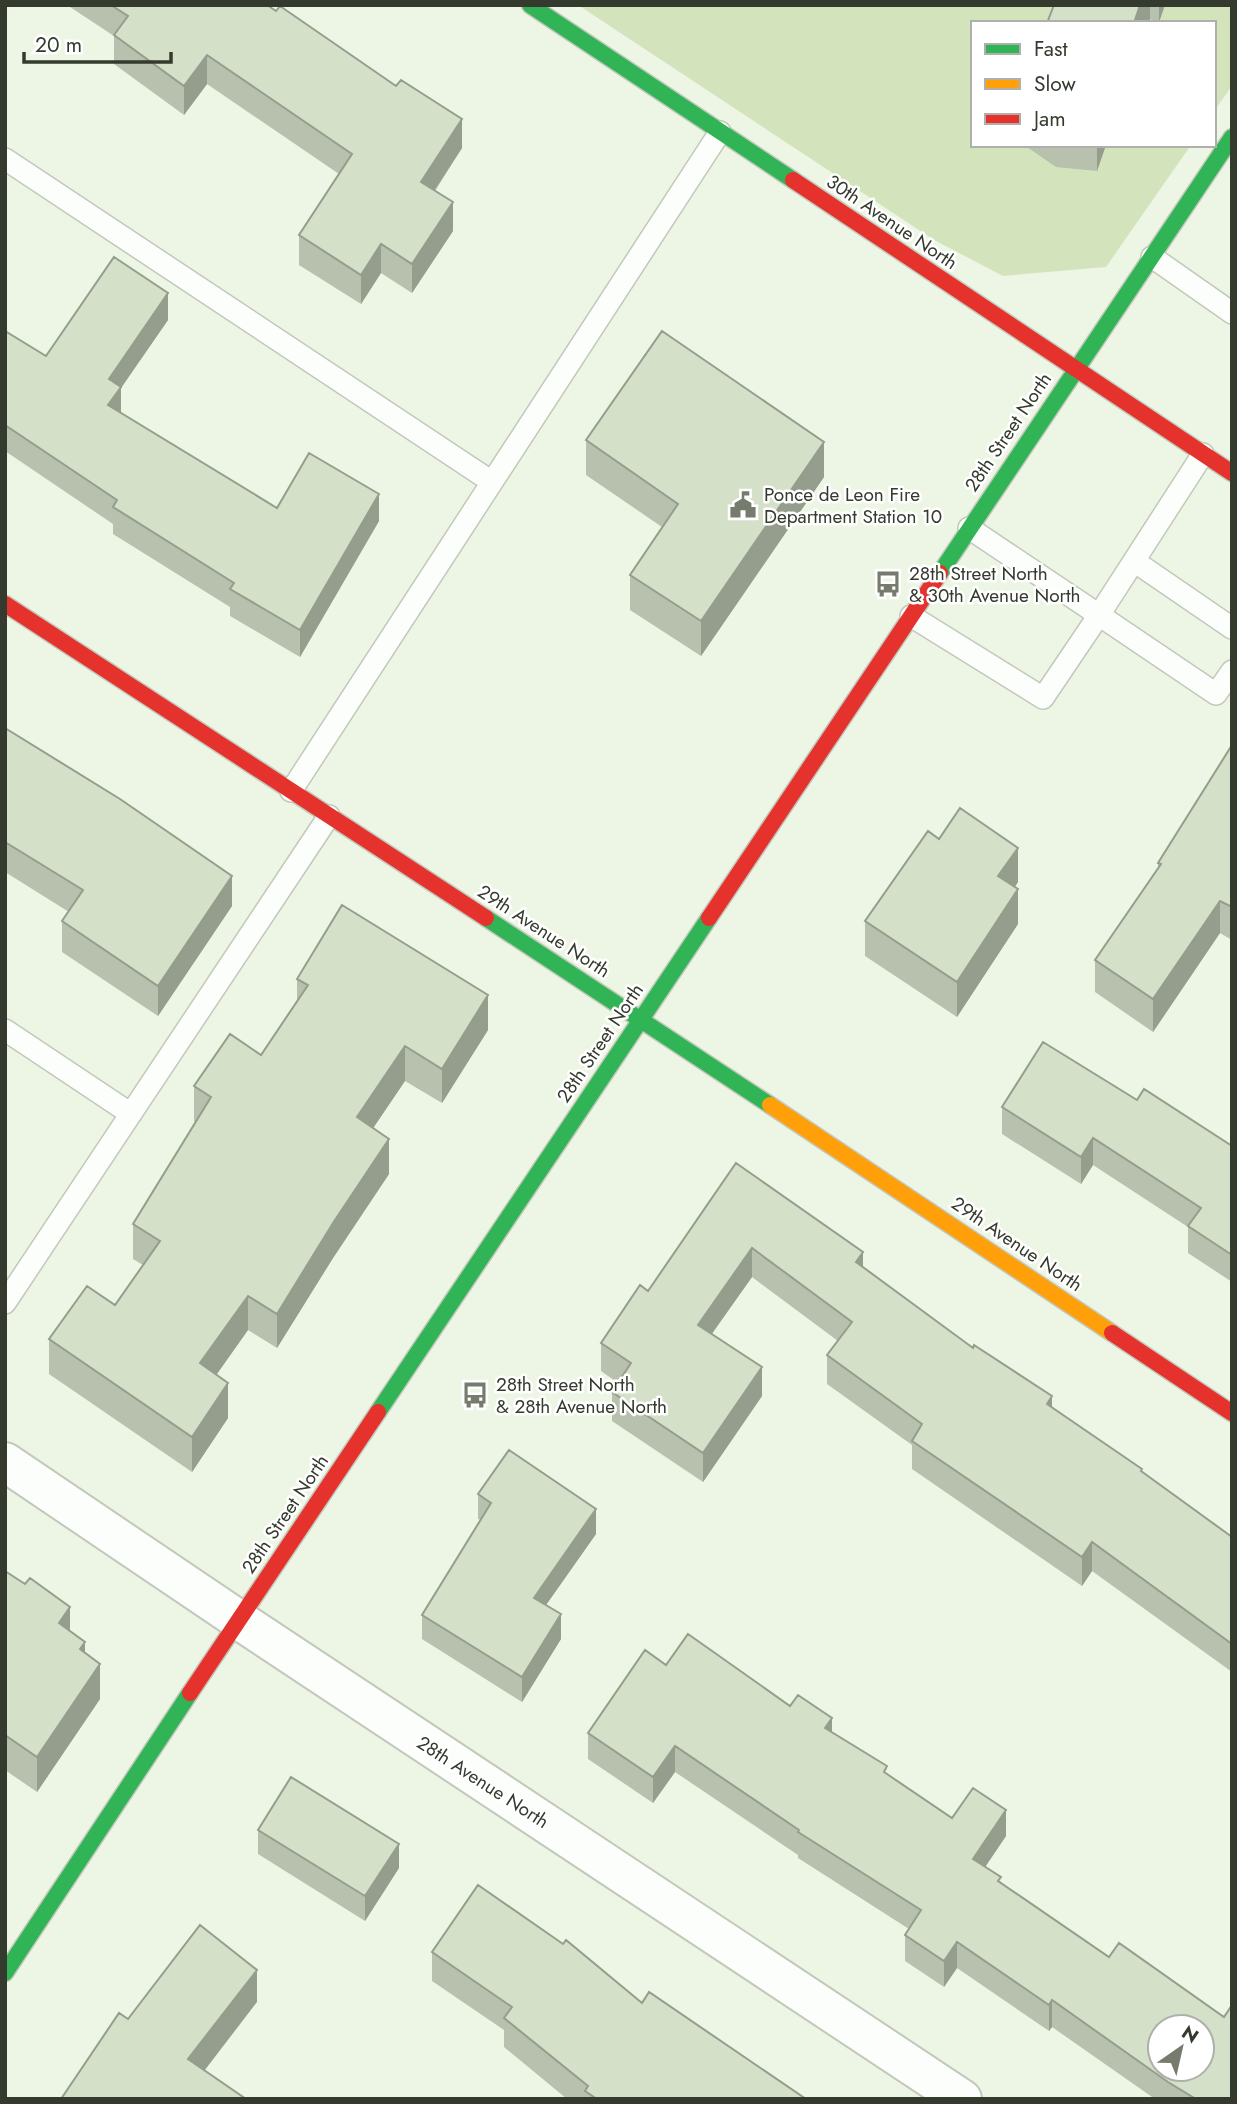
<svg xmlns="http://www.w3.org/2000/svg" width="1237" height="2104" viewBox="0 0 1237 2104" font-family="Jost,sans-serif">
  <style>
    .green { fill: #d3e4bc }
    .lines { fill: none; stroke-linecap: round; stroke-linejoin: round }
    .lane-casing { stroke: #c2c8bb; stroke-width: 24 }
    .street-casing { stroke: #c2c8bb; stroke-width: 42 }
    .fast-casing { stroke: #c2c8bb; stroke-width: 19 }
    .slow-casing { stroke: #c2c8bb; stroke-width: 19 }
    .jam-casing { stroke: #c2c8bb; stroke-width: 19 }
    .lane { stroke: #fcfefb; stroke-width: 21 }
    .street { stroke: #fcfefb; stroke-width: 38 }
    .fast { stroke: #30b455; stroke-width: 16 }
    .slow { stroke: #ff9f0a; stroke-width: 16 }
    .jam { stroke: #e5322d; stroke-width: 16 }
    .wall { fill: #b7c1ad }
    .shaded-wall { fill: #959d8d }
    .building { fill: #d5e0c9; stroke: #959d8d; stroke-width: 2; fill-rule: evenodd }
    .labels { text-anchor: middle; dominant-baseline: central; stroke-width: 5; stroke-linejoin: round; paint-order: stroke }
    .street-label { font-size: 19px; fill: #343a2d; stroke: #fff }
    .poi-label { font-size: 19px; fill: #343a2d; stroke: #fff; text-anchor: start }
  </style>
  <rect width="100%" height="100%" fill="#edf6e4"/>
  <!-- green -->
  <path class="green" d="M578,5h654v81l-18,25v-88h-241v122h218l-85,122 -103,9 -69,-36z"/>
  <g class="lines">
    <!-- lane casing -->
    <g class="lane-casing">
      <path id="lane" d="M5,159l487,323
        M1152,257l80,56
        M1203,454l-104,161 117,79 16,-23
        M1134,561l98,67
        M911,616l132,82 56,-83 -130,-87
        M291,791l429,-659
        M5,1030l126,84
        M5,1303l324,-487"/>
    </g>
    <!-- street casing -->
    <g class="street-casing">
      <path id="street" d="M5,1462l234,158 723,479"/>
    </g>
    <!-- fast casing -->
    <g class="fast-casing">
      <path id="fast" d="M530,5l263,175
        M940,573l292,-436
        M486,918l284,187
        M378,1412l331,-494
        M5,1973l185,-280"/>
    </g>
    <!-- slow casing -->
    <g class="slow-casing">
      <path id="slow" d="M770,1105l342,228"/>
    </g>
    <!-- jam casing -->
    <g class="jam-casing">
      <path id="jam" d="M793,180l439,293
        M5,604l481,314
        M709,918l231,-345
        M1112,1333l120,80
        M190,1693l188,-281"/>
    </g>
    <!-- lane -->
    <use href="#lane" class="lane"/>
    <!-- street -->
    <use href="#street" class="street"/>
    <!-- fast -->
    <use href="#fast" class="fast"/>
    <!-- slow -->
    <use href="#slow" class="slow"/>
    <!-- jam -->
    <use href="#jam" class="jam"/>
  </g>
  <!-- wall -->
  <path class="wall" d="M67,5h200l195,143 -27,43 18,40 -41,62 -31,-20 -20,31 -62,-39v-30l40,-61 -132,-90 -23,31 -70,-51v-28z
    M1054,5h111l-6,17 -9,-3 -1,4h-102z
    M1024,145h82l-9,26 -41,-4z
    M168,320l-47,68v25l156,95 102,13 -79,136 -70,-41v-9l-117,-73v-10l-108,-73v-120l41,25z
    M586,440l238,37 -123,179 -71,-46v-35l32,-48 -76,-52z
    M5,728l227,178 -74,110 -96,-64v-31l7,-9 -64,-40z
    M1232,745v195l-12,-7 -67,99 -58,-40v-32l63,-92v-5z
    M939,839l79,43 -3,5 3,37 -61,93 -92,-61v-35z
    M297,979l191,51 -46,73 -37,-22 -32,47 16,46 -56,84 -56,90 -29,-18 -32,45 12,43 -36,54 -143,-98v-35l66,-34 28,-40 -10,-6v-35l62,-102 -1,-1v-35l67,-31 36,-54z
    M1137,1100l95,46v136l-44,-29v-26l-95,-62 -12,19 -79,-50v-27z
    M736,1163l127,104 189,140 180,130v135l-140,-101 -10,15 -170,-117v-24l-85,-61v-29l11,-14 -86,-64 -40,57 50,62 -59,86 -91,-61v-29l6,-9 -17,-12v-28l47,-52z
    M478,1494l118,40 -50,71 15,34 -39,63 -100,-63v-24l59,-95 -3,-1z
    M5,1571l65,60 15,22 15,46 -63,93 -32,-22z
    M666,1665l166,67 55,42 65,44 54,18 -21,31 247,232h-77l-103,-72 -3,4 -92,-63 -13,19 -39,-26v-26l4,-6 -111,-71v-3l-123,-83 -22,31 -65,-44v-26z
    M258,1830l141,38 -34,53 -107,-67z
    M432,1952l210,51 164,96h-239l-63,-52v-17l-72,-49z"/>
  <!-- shaded-wall -->
  <path class="shaded-wall" d="M1140,5h10v14l-1,4h-15z
    M1159,5h6l-6,17z
    M207,55v29l-23,31v-29z
    M462,119v29l-41,63v-29z
    M1097,145h9l-9,26z
    M453,202v29l-41,62v-29z
    M381,244v29l-20,31v-29z
    M168,293v27l-47,68v25l-13,18 1,-52z
    M824,442v35l-123,179v-35z
    M379,494v27l-79,136v-27z
    M1018,848v34l-20,28v-34z
    M232,876v30l-74,110v-30z
    M1018,889v35l-61,93v-35z
    M1220,901v32l-67,99v-33z
    M488,995v35l-46,73v-34z
    M405,1046v35l-48,71v-35z
    M1093,1138v27l-12,19v-27z
    M389,1139v35l-56,84 -56,90v-34l56,-91z
    M752,1248v29l-54,76v-28z
    M863,1252v28l-7,-18z
    M248,1296v34l-48,68v-35z
    M762,1367v29l-59,86v-29z
    M228,1383v35l-36,54v-35z
    M1052,1396v28l-5,-20z
    M596,1509v25l-62,88v-24z
    M1092,1542v29l-10,15v-29z
    M70,1607v35l-11,-19z
    M561,1614v25l-39,63v-25z
    M85,1642v34l-5,-27z
    M100,1664v35l-63,93v-35z
    M832,1718v26l-7,-16z
    M675,1746v26l-22,31v-26z
    M1006,1810v26l-33,49v-26z
    M399,1844v24l-34,53v-25z
    M957,1942v26l-13,19v-26z
    M257,1970v32l-69,90v-33z
    M1052,2000v27l-3,4v-26z"/>
  <!-- building -->
  <path class="building" d="M111,5h156l9,6 4,-5 116,80 5,-6 61,39 -41,63 32,20 -41,62 -31,-20 -20,31 -62,-40 53,-81 -145,-99 -23,31 -70,-51 14,-19z
    M1054,5h86l-6,18h-87z
    M114,257l54,36 -59,86 12,8 -13,18 169,103 32,-55 70,41 -79,136 -70,-41 4,-6 -121,-76 4,-7 -112,-75v-94l41,25z
    M662,331l162,111 -123,179 -71,-46 48,-71 -92,-64z
    M5,728l115,71 112,77 -74,110 -96,-65 21,-31 -78,-48z
    M1232,745v162l-12,-6 -67,98 -58,-39 66,-96 -3,-1z
    M960,808l58,40 -20,28 20,13 -61,93 -92,-61 63,-90 11,8z
    M342,905l146,90 -46,74 -37,-23 -48,71 32,22 -56,84 -56,91 -29,-18 -48,67 28,20 -36,54 -143,-98 38,-53 28,19 45,-64 -27,-17 78,-127 -17,-11 36,-52 31,21 47,-70 -11,-6z
    M1043,1042l94,58 7,-11 88,57v109l-44,-29 13,-18 -108,-70 -12,19 -79,-50z
    M736,1163l127,89 -7,10 117,86 1,-3 78,51 -5,8 95,65 -1,2 91,66v107l-140,-102 -10,15 -170,-116 10,-17 -95,-69 25,-33 -100,-74 -54,77 64,42 -59,86 -91,-61 19,-29 -30,-20 39,-58 8,6z
    M509,1450l87,59 -62,89 27,16 -39,63 -100,-62 69,-112 -13,-9z
    M5,1571l20,13 5,-6 40,29 -11,16 26,19 -5,7 20,15 -63,93 -32,-22z
    M688,1634l102,72 8,-11 34,23 -7,10 62,38 -3,6 68,46 21,-30 33,22 -33,49 28,18 -3,4 111,76 10,-14 105,74 8,-12v94h-36l-28,-17 -116,-82 -3,5 -92,-63 -13,19 -39,-26 16,-25 -123,-78 1,-2 -124,-84 -22,31 -65,-44 57,-83 21,15zM1160,2027h42v42h-42z
    M291,1777l108,67 -34,52 -107,-66z
    M478,1885l85,59 3,-4 76,63 7,-11 157,107h-209l-12,-8 3,-5 -84,-68 8,-11 -80,-55z
    M200,1925l57,45 -69,89 58,40h-185l58,-86 9,6z"/>
  <!-- icons -->
  <defs>
    <g id="civic-bare" transform="scale(2.1)"><path d="M-.6-6.5H3V-4.5H.6V-3L4-1V1h2V6H-6V1h2V-1L-.6-3ZM-1.2 2.5V6h2.4V2.5Z" fill="#757c6d" stroke="#fff" stroke-width="2.5" paint-order="stroke"/></g>
    <g id="bus-bare" transform="scale(2.1)"><path d="M-5-6H5V4H4V6H2V4H-2V6H-4V4H-5ZM-3.5-4V0h7V-4ZM-3.5 1.2v1.5H-2V1.2ZM2 1.2v1.5H3.5V1.2Z" fill="#757c6d" stroke="#fff" stroke-width="2.5" paint-order="stroke"/></g>
  </defs>
  <g fill-rule="evenodd">
    <use href="#civic-bare" x="743" y="505"/>
    <use href="#bus-bare" x="888" y="584"/>
    <use href="#bus-bare" x="475" y="1395"/>
  </g>
  <g class="labels">
    <!-- street labels -->
    <g class="street-label">
      <text transform="translate(892 222) rotate(34)">30th Avenue North</text>
      <text transform="translate(1008 432) rotate(-56)">28th Street North</text>
      <text transform="translate(544 931) rotate(33)">29th Avenue North</text>
      <text transform="translate(600 1043) rotate(-56)">28th Street North</text>
      <text transform="translate(1017 1244) rotate(34)">29th Avenue North</text>
      <text transform="translate(285 1514) rotate(-56)">28th Street North</text>
      <text transform="translate(483 1782) rotate(33)">28th Avenue North</text>
    </g>
    <!-- poi labels -->
    <g class="poi-label">
      <text x="764" y="494">Ponce de Leon Fire<tspan x="764" dy="22">Department Station 10</tspan></text>
      <text x="909" y="573">28th Street North<tspan x="909" dy="22">&amp; 30th Avenue North</tspan></text>
      <text x="496" y="1384">28th Street North<tspan x="496" dy="22">&amp; 28th Avenue North</tspan></text>
    </g>
  </g>
  <!-- border -->
  <rect width="1237" height="2104" fill="none" stroke="#343a2d" stroke-width="14"/>
  <!-- legend -->
  <rect x="971" y="21" width="245" height="126" fill="#ffffff" stroke="#aeb0ab" stroke-width="2"/>
  <rect x="985" y="44" width="35" height="10" fill="#30b455" stroke="#aeb0ab" stroke-width="2"/>
  <text x="1034" y="56" font-size="21" fill="#343a2d">Fast</text>
  <rect x="985" y="79" width="35" height="10" fill="#ff9f0a" stroke="#aeb0ab" stroke-width="2"/>
  <text x="1034" y="91" font-size="21" fill="#343a2d">Slow</text>
  <rect x="985" y="114" width="35" height="10" fill="#e5322d" stroke="#aeb0ab" stroke-width="2"/>
  <text x="1034" y="126" font-size="21" fill="#343a2d">Jam</text>
  <!-- north arrow -->
  <g transform="translate(1181 2048) rotate(34)"><circle r="33" fill="#ffffff" stroke="#aeb0ab" stroke-width="2"/>
  <path d="M0-5L12 26L0 18L-12 26Z" fill="#757c6d"/>
  <text y="-10" font-size="19" font-weight="bold" text-anchor="middle" fill="#343a2d">N</text>
  </g>
  <!-- scale -->
  <path d="M24 52v10h147v-10" fill="none" stroke="#343a2d" stroke-width="3.5"/>
  <text x="35" y="52" font-size="21" fill="#343a2d" stroke="#ffffff" stroke-width="5" paint-order="stroke">20 m</text>
</svg>
